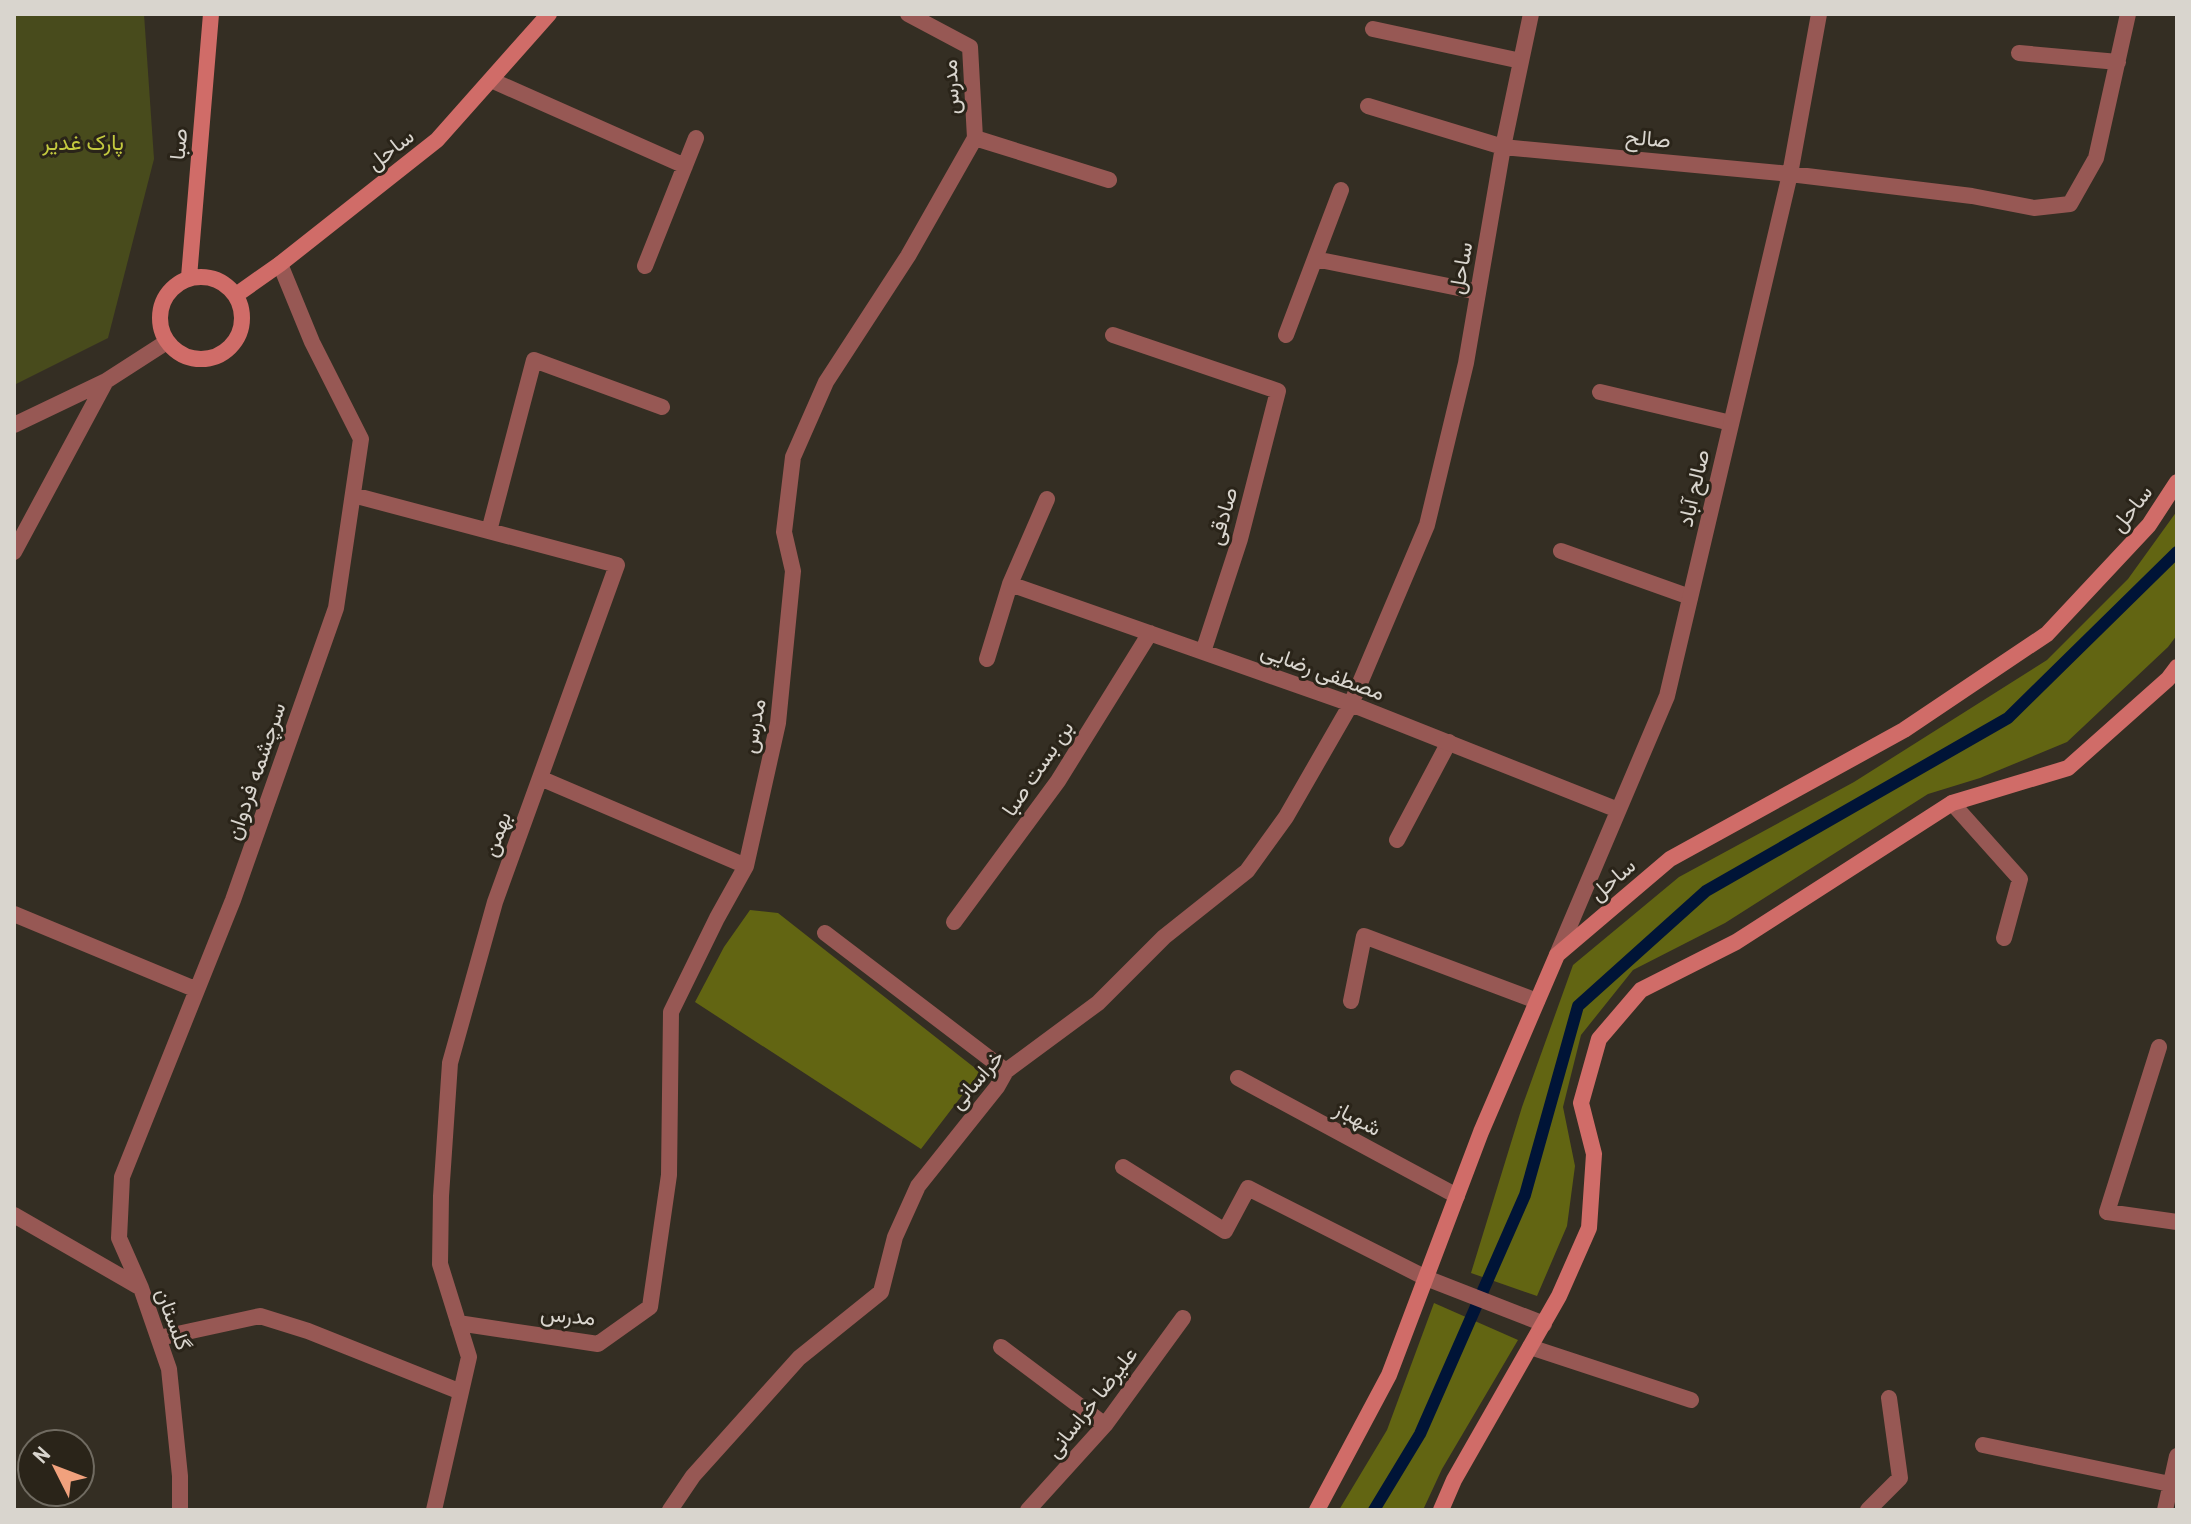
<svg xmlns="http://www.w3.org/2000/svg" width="2191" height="1524" viewBox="0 0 2191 1524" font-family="'Archivo Narrow',Vazirmatn,sans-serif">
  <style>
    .green { fill: #484b1c }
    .forest { fill: #626512 }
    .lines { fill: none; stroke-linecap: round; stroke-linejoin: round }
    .stream { stroke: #001437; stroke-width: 12 }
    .lane { stroke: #975854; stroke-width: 16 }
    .street { stroke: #975854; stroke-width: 16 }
    .secondary { stroke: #d06c68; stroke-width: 16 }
    .labels { text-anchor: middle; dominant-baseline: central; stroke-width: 6; stroke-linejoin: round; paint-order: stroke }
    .street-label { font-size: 22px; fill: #d9d5ce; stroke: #2a2419 }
    .park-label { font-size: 22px; fill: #c3c93f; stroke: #2a2419 }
  </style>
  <rect width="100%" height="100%" fill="#342e23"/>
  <!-- green -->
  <path class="green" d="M14,14h130l10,145 -46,179 -94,47z"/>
  <!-- forest -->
  <path class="forest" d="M2177,511v124l-9,12 -101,95 -87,36 -52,16 -203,129 -92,47 -52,65 -18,72 12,59 -8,60 -30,70 -66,-23 51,-166 51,-142 106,-88 175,-95 193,-122 81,-81z
    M750,910l28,3 202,159 -59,77 -226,-147 29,-55z
    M1434,1303l84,37 -76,129 -19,41h-84l48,-80z"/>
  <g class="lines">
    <!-- stream -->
    <path class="stream" d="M1374,1510l46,-76 105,-239 53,-189 128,-115 302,-173 169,-166"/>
    <!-- lane -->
    <path class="lane" d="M1600,392l131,31
      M1561,551l129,46
      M1397,840l52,-98"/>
    <!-- street -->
    <path class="street" d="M1373,29l148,32
      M2019,53l99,9
      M491,80l194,86
      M1368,106l135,41 287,27 182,22 62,12 36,-4 26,-46 32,-144
      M975,138l134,42
      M1315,259l163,33
      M645,266l51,-128
      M1113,335l165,56 -38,148 -37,113
      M1286,335l55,-145
      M14,425l92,-44 59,-38
      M353,495l264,70 -122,337 -45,161 -9,133 -1,68 29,93 -35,153
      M489,531l45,-171 128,47
      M14,552l92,-171
      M1010,584l341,120 267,106
      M987,659l23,-75 37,-85
      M540,778l206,88
      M1952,803l68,76 -16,59
      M14,914l183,76
      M954,922l104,-141 92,-148
      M825,933l181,138
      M1557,955l110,-259 123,-522 29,-160
      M1351,1001l13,-65 173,65
      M2159,1047l-52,165 70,10
      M1238,1078l219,118
      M1123,1167l102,64 23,-43 178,90 118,46
      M14,1215l127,73
      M458,1323l140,21 52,-37 19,-132 2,-163 46,-94 29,-52 32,-143 15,-152 -9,-39 9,-75 33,-75 82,-126 67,-118 -5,-91 -62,-33
      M159,1338l101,-22 48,15 153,61
      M1001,1347l104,78
      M1530,1347l161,53
      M1983,1445l187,39
      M180,1510v-34l-11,-107 -28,-81 -22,-50 3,-61 111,-277 103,-292 25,-169 -49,-97 -32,-78
      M670,1510l23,-34 106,-118 82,-66 14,-55 23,-51 79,-99 9,-16 92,-68 66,-66 83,-66 39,-54 65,-113 76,-179 39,-162 37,-216 28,-133
      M1028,1510l77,-85 78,-107
      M1868,1510l32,-32 -11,-80
      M2165,1510l12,-54"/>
    <!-- secondary -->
    <path class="secondary" d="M160 318a41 41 0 1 1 82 0a41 41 0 1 1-82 0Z
      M189,277l22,-263
      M236,295l44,-31 157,-124 112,-126
      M1317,1510l72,-135 92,-243 76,-177 113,-96 234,-129 143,-96 102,-109 28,-43
      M1441,1510l13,-30 105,-184 30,-68 5,-74 -13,-51 18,-64 42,-49 95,-48 216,-139 116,-35 100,-89 9,-12"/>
  </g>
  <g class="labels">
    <!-- street labels -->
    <g class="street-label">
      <text transform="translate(950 87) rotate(-93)">مدرس</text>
      <text transform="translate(1648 138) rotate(5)">صالح</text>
      <text transform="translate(178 144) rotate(-85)">صبا</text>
      <text transform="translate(390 149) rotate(-38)">ساحل</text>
      <text transform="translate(1460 268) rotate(-80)">ساحل</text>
      <text transform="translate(1693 488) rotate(-77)">صالح آباد</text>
      <text transform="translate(2131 508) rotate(-52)">ساحل</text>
      <text transform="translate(1222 516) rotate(-74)">صادقی</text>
      <text transform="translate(1323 671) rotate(20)">مصطفی رضایی</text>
      <text transform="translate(753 726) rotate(-80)">مدرس</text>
      <text transform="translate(1037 768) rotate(-56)">بن بست صبا</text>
      <text transform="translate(255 771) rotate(-71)">سرچشمه فردوان</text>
      <text transform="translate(496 834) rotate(-70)">بهمن</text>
      <text transform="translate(1612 879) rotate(-41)">ساحل</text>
      <text transform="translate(976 1079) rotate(-49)">خراسانی</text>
      <text transform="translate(1358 1118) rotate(28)">شهباز</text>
      <text transform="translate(568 1315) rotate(5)">مدرس</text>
      <text transform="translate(174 1319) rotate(70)">گلستان</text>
      <text transform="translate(1091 1402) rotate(-52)">علیرضا خراسانی</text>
    </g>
    <!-- park labels -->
    <g class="park-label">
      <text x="83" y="142">پارک غدیر</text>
    </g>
  </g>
  <!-- border -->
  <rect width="2191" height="1524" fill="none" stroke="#d9d5ce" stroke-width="32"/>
  <!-- north arrow -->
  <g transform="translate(56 1468) rotate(312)"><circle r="38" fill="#2a2419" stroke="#706b61" stroke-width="2"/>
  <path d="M0-6L14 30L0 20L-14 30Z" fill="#f1a17d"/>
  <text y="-12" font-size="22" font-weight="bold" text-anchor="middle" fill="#d9d5ce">N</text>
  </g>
</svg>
